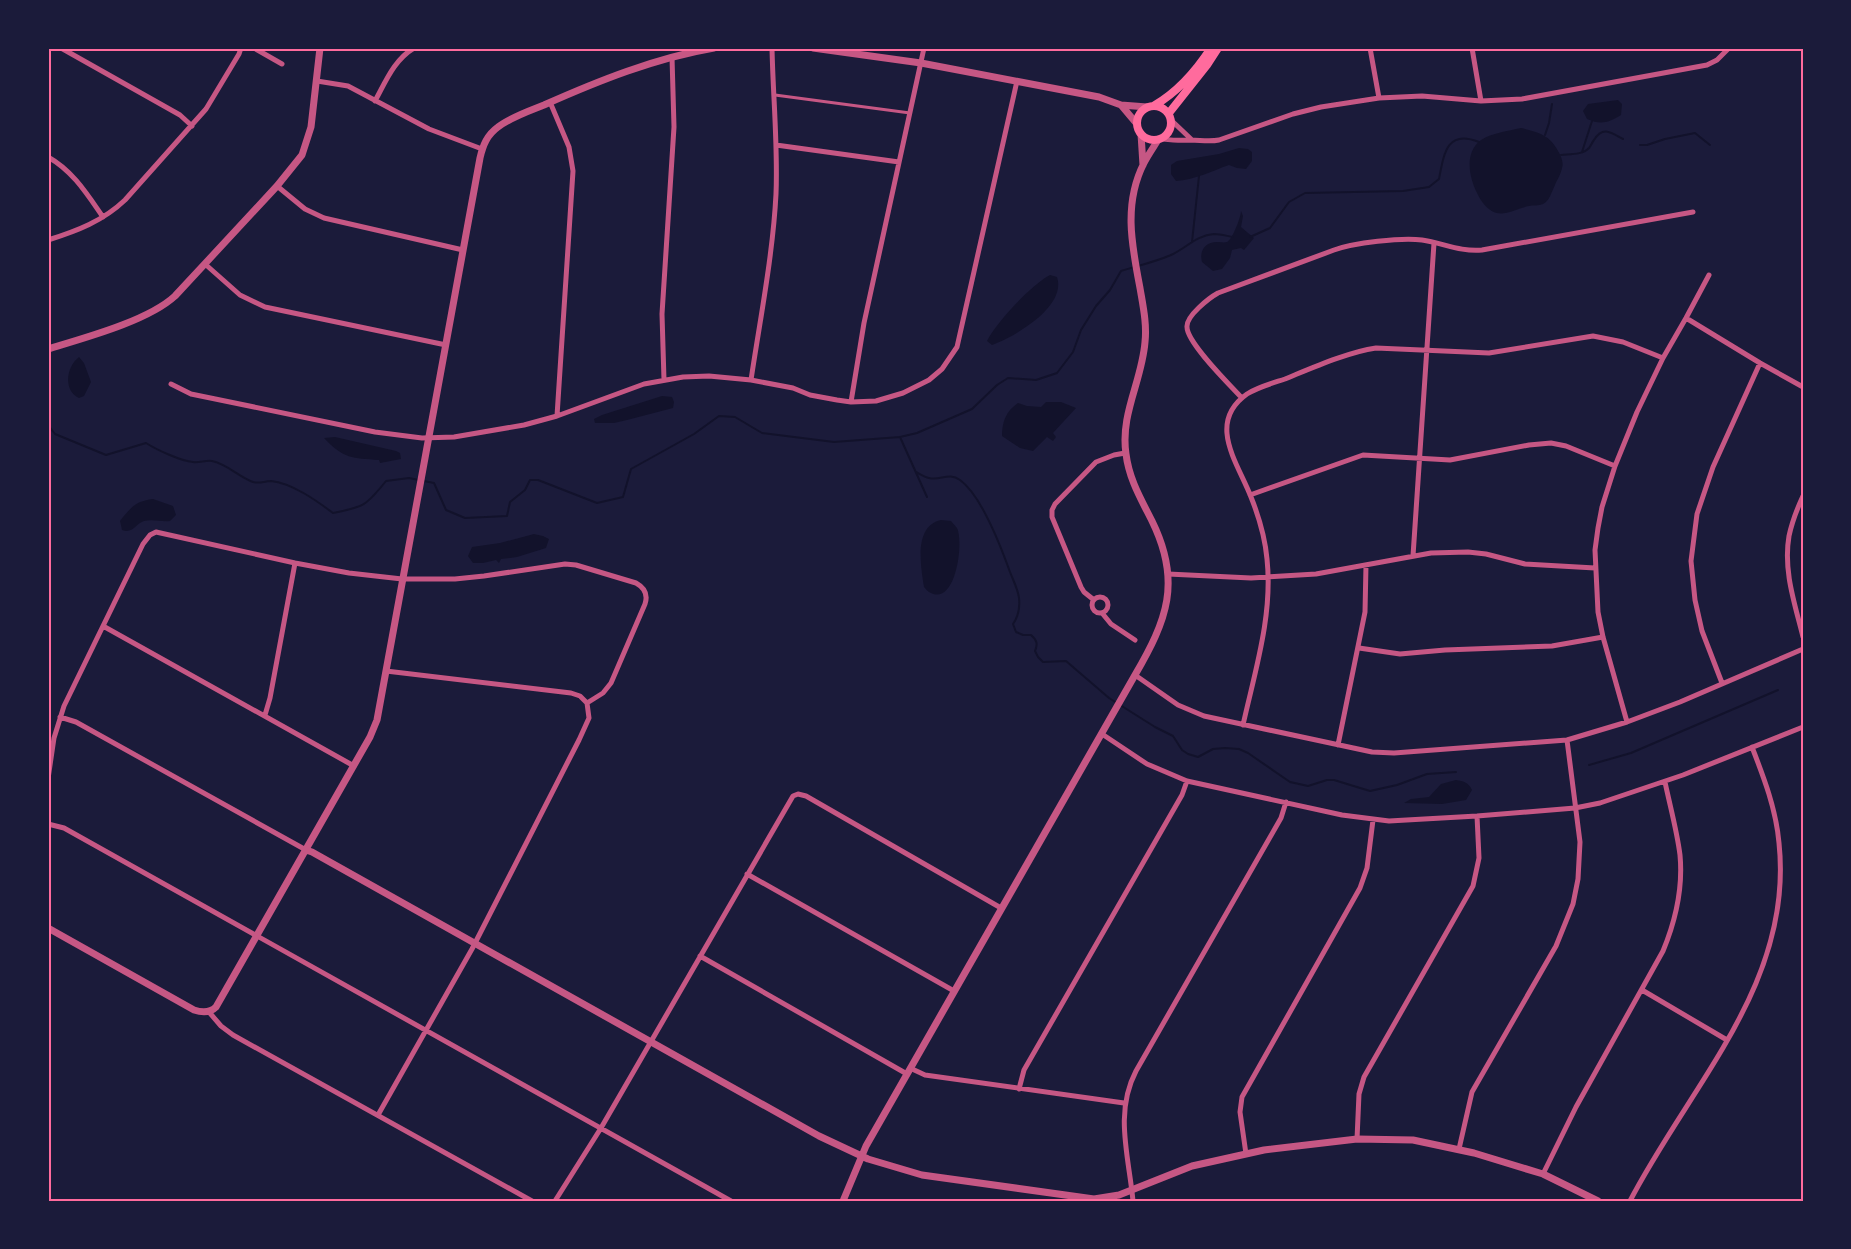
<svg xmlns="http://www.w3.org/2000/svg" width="1851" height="1249" viewBox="0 0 1851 1249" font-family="Rubik,sans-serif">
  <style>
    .water { fill: #12122b }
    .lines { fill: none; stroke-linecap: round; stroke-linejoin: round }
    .stream { stroke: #12122b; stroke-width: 2 }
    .service { stroke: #c65784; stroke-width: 3 }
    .minor { stroke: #c65784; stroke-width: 5 }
    .tertiary { stroke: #c65784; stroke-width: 7 }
    .secondary { stroke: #ff6b9d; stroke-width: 8 }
    .neatline { fill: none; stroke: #ff6b9d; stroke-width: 2 }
  </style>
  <rect width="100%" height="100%" fill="#1b1b3a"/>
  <!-- water -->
  <path class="water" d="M1618,100l4,4 -1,11c-13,8 -20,10 -34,4l-4,-8 5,-7z
    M1521,128c17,4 29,7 37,23 3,5 6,12 4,17 -1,6 -5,12 -7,17 -3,6 -6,17 -12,19 -4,2 -10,1 -14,2 -18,4 -31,16 -46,-3 -12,-17 -22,-48 -2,-63 11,-7 27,-9 40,-12z
    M1239,148l9,1 4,3v9l-6,8 -9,-1 -8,-3c-17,6 -35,15 -53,16l-5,-7v-9l6,-4 42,-7z
    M1241,211l2,5 -2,11 13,11 -10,12 -3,-2 -9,2 -2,8 -8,11 -9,2 -11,-9c-3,-11 3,-20 15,-20 4,0 6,1 10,0 5,-2 14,-25 14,-31z
    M1050,275l7,2c10,30 -43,60 -65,68l-5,-4c10,-19 44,-56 63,-66z
    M79,357l5,6 7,19 -7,14 -5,2c-16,-7 -13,-31 0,-41z
    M662,396l10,1 2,5 -1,6 -46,12 -13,3h-19l-1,-4 8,-4z
    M1046,402h15l15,6 -23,25 3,4 -3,4 -6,-4 -14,14 -13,-3 -18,-12c0,-14 4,-25 16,-33l9,3 14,1z
    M335,437l61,14 4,2 1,6 -21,4 -1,-3c-27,-2 -35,-1 -55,-22z
    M153,499l20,7 3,9 -6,6c-9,1 -17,-2 -26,0 -9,3 -11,13 -22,9l-2,-9c11,-14 16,-20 33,-22z
    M941,520l10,1c2,2 4,5 6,7 7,14 -1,77 -26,65 -3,-1 -5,-4 -7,-6 -3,-20 -11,-61 17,-67z
    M534,534l9,2 6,3 -3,9 -29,9 -16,2 -2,4 -3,-3 -13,3h-10l-5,-7 4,-9 28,-4z
    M1456,780c8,1 13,3 16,10l-6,10 -24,4 -38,-1 7,-4 18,-2 12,-13z"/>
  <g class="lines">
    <!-- stream -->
    <path class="stream" d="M1545,135l4,-12 3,-19
      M1640,145h7l18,-6 30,-6 15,12
      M1582,152l10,-31
      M1561,155c8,-1 22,0 28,-7 2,-2 3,-6 5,-8 9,-15 18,-7 29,-1
      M1250,237l20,-9 19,-26 16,-9 98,-2 26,-4 10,-8c5,-26 8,-50 40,-37
      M1192,242l7,-66
      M48,425l7,9 51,21 40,-12c11,7 35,18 47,19 6,1 13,-2 19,-1 15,3 27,16 41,21 7,2 11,-1 18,-1 21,2 46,20 62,32 31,-6 33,-7 53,-32l23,-3 25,5 12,27 19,8 42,-2 3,-14 15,-12 5,-10h8l59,23 26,-6 8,-28 63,-35 25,-18 16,1 27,16 72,9 66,-5 17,-4 55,-24 25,-24 11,-7 28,2 21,-7 16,-21 8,-22 15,-24 14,-16 11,-19c16,-5 34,-9 50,-16 14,-6 26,-20 43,-21 6,0 13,2 19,3
      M900,437l27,60
      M916,472c4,2 8,5 13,6 11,3 20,-6 31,2 21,15 41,67 50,92 3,8 8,17 9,26 1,9 -1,19 -6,26l3,8 7,3h8c6,5 7,9 4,16l3,6 5,5 23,-1 43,37 46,29 18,9 9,14 6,4 10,3 15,-8 12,-1 14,1 9,4 42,29 18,4 19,-6h7l36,11 27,-6 30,-11 29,-2
      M1589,765l42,-12 147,-63"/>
    <!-- service -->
    <path class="service" d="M775,95l135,18"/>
    <!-- minor -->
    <path class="minor" d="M61,48l119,67 12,11
      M254,48l28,16
      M1370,48l9,50
      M1472,48l9,53
      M317,81l31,5 81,43 53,20
      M375,101c11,-20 19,-41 39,-53
      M550,102l19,45 4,24 -16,245
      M1171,120l21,20
      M1161,139c10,1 19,2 29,1 10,0 19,2 29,0l74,-26 28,-7 58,-9 43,-2 59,5 41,-2 185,-34 10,-5 12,-12
      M776,145l123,17
      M48,157c25,14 39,37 55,60
      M277,186l28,23 19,9 139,32
      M48,240c29,-9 55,-19 77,-40l81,-91 33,-55 2,-6
      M205,264l35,31 25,12 181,38
      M1686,318l74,45 43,24
      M664,380l-2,-66 12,-187 -2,-70
      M751,380c9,-60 22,-126 25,-186 2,-48 -3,-97 -4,-146
      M171,384l20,10 184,38 47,6 32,-1 70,-12 33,-9 87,-32 39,-7 26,-1 42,4 42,8 17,7 27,5 14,2 25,-1 27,-8 26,-13 13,-11 15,-22 60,-266
      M1242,398c-12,-13 -55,-55 -55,-71 -1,-11 22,-29 31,-34l116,-43c19,-7 68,-13 88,-10 21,3 38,12 60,10l211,-38
      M851,402l13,-79 60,-275
      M1250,495l113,-40 87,5 79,-15 22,-2 15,3 49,20
      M1803,496c-6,13 -11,26 -14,40 -6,35 6,68 14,101
      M1413,556l21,-313
      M1168,574l83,4 65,-4 115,-21 37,-1 18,2 39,10 70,4
      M1092 605a8 8 0 1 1 16 0a8 8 0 1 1-16 0Z
      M1094,600l-10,-8 -3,-5 -29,-70v-7l3,-6 41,-42 18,-7 11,-2
      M1102,613l9,11 24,16
      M103,626l251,140
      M1359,648l41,6 45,-4 107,-4 51,-9
      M386,671l185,22 9,3 7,7
      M1135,675l43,30 26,11 168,36 22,1 173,-13 60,-18 53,-20 123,-53
      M1722,683l-20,-52 -7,-31 -4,-39 6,-47 16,-47 47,-104
      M265,715l5,-17 25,-135
      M60,717l16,5 230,128
      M1627,722l-24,-85 -5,-25 -3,-62 3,-22 4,-21 13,-41 22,-54 26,-54 23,-40 23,-43
      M1243,725c12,-54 30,-110 24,-166 -2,-22 -8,-42 -16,-62 -13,-34 -45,-74 -4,-103 11,-7 26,-11 38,-15 27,-11 63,-27 91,-31l113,5 104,-17 30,6 40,16
      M1102,734l45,30 40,17 155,34 47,6 88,-5 98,-8 25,-5 83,-28 120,-48
      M1338,745l27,-133 1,-47
      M48,779l6,-41 10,-32 79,-162 7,-9 6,-3 139,31 54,10 53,6h53l29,-3 81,-12 11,1 60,18c9,5 12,12 9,21l-34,79 -8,10 -16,10
      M48,824l16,4 667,373
      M747,874l207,117
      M700,956l207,118
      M1642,990l85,50
      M209,1012l12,14 12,9 299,166
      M910,1068l15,7 199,28
      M1019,1089l5,-19 158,-275 5,-14
      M378,1115l94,-166 107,-209 10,-22 -2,-15
      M1357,1139l2,-45 5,-17 109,-191 6,-28 -2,-42
      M1459,1149l13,-57 84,-146 17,-42 5,-25 2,-37 -13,-102
      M1246,1154l-6,-42 2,-15 118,-209 7,-20 6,-48
      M1543,1174l33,-67 87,-156c12,-29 20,-64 17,-96 -3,-24 -10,-49 -15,-73
      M555,1201l46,-73 192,-332 5,-2 8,2 195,112
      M1133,1201c-4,-44 -19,-88 3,-130l145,-253 5,-16
      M1630,1201c60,-116 164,-218 149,-358 -3,-34 -15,-65 -27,-96"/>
    <!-- tertiary -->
    <path class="tertiary" d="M813,48l108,15 178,34 22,8 16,19
      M1121,105l26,2
      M1141,134l2,31
      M48,349c36,-11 100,-28 127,-53l102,-110 25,-31 9,-28 9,-79
      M306,850l6,2 507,284 49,23 54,16 172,24 25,-4 73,-29 72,-16 93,-11 56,1 61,13 69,21 55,27
      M48,928l146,82c9,3 16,3 22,-3l154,-270 7,-17 103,-562c3,-13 7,-23 18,-31 13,-10 31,-16 46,-22 54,-24 111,-47 170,-57
      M843,1201l23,-55 269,-471c32,-55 47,-93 17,-154 -11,-22 -23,-42 -26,-67 -6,-40 16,-73 19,-112 2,-18 -2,-36 -5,-54 -8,-42 -17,-84 4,-125 4,-8 9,-15 14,-23"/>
    <!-- secondary -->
    <path class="secondary" d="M1155,105c24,-14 41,-34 56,-57
      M1137 123a17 17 0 1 1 34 0a17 17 0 1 1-34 0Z
      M1169,113l38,-48 11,-17"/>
  </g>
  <!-- border -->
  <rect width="1851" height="1249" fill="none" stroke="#1b1b3a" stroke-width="99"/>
  <rect x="50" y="50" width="1752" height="1150" class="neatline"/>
</svg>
